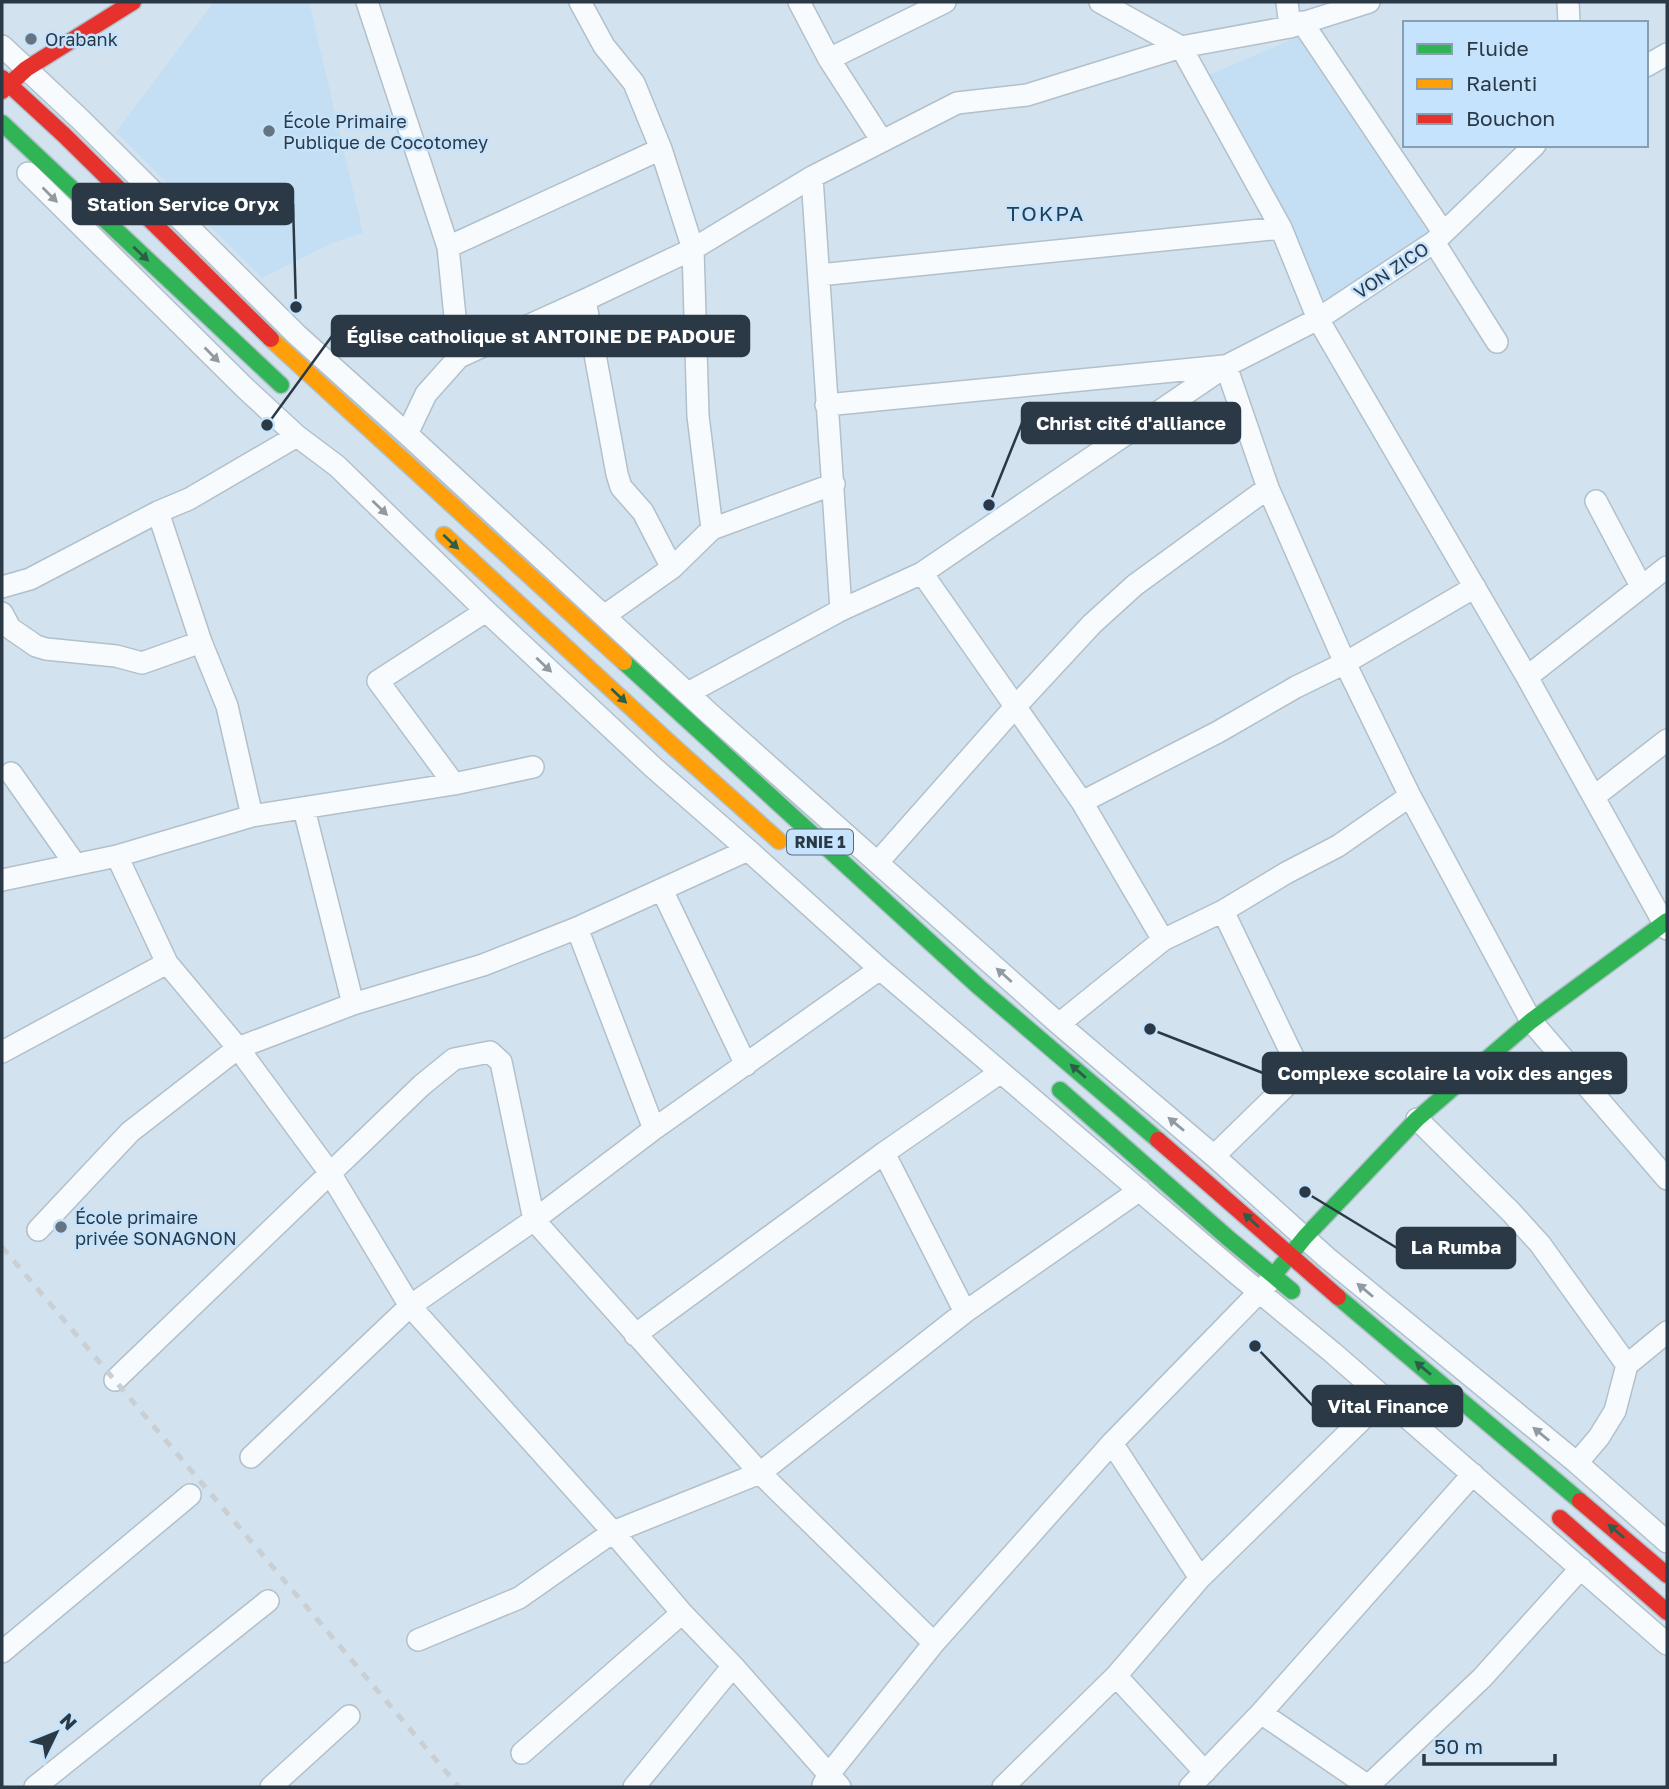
<svg xmlns="http://www.w3.org/2000/svg" width="1669" height="1789" viewBox="0 0 1669 1789" font-family="'Golos Text',sans-serif">
  <style>
    .built { fill: #c4dff4 }
    .lines { fill: none; stroke-linecap: round; stroke-linejoin: round }
    .street-casing { stroke: #b1c0cb; stroke-width: 24 }
    .fast-casing { stroke: #b1c0cb; stroke-width: 19 }
    .slow-casing { stroke: #b1c0cb; stroke-width: 19 }
    .jam-casing { stroke: #b1c0cb; stroke-width: 19 }
    .street { stroke: #f8fbfd; stroke-width: 21 }
    .fast { stroke: #30b455; stroke-width: 16 }
    .slow { stroke: #ff9f0a; stroke-width: 16 }
    .jam { stroke: #e5322d; stroke-width: 16 }
    .rail { stroke: #cacfd3; stroke-width: 5; stroke-dasharray: 9 9; stroke-linecap: butt }
    .oneway { fill: #919aa1 }
    .oneway2 { fill: #2c5e4a }
    .poi-dot { fill: #657480; stroke: #c5e3fc; stroke-width: 2.5 }
    .labels { text-anchor: middle; dominant-baseline: central; stroke-width: 5; stroke-linejoin: round; paint-order: stroke }
    .shield { fill: #c5e3fc; stroke: #586c7c; stroke-width: 2 }
    .shield-label { font-size: 16px; font-weight: bold; fill: #2a3945 }
    .poi-label { font-size: 18px; fill: #2a3945; stroke: #c5e3fc; text-anchor: start }
    .street-label { font-size: 18px; fill: #2a3945; stroke: #c5e3fc }
    .quarter-label { font-size: 21px; letter-spacing: 2px; fill: #1f4159; stroke: #c5e3fc }
    .leader { fill: none; stroke: #2a3945; stroke-width: 2.5 }
    .callout-dot { fill: #2a3945; stroke: #c5e3fc; stroke-width: 2.5 }
    .callout { fill: #2a3945; stroke: #2a3945; stroke-width: 2.5 }
    .callout-label { font-size: 19px; text-anchor: middle; font-weight: bold; fill: #fff }
  </style>
  <rect width="100%" height="100%" fill="#d2e2ef"/>
  <!-- built -->
  <path class="built" d="M214,2h95l54,231 -31,10 -70,35 -146,-146z
    M1297,37l134,200 -102,71 -127,-230z"/>
  <g class="lines">
    <!-- street casing -->
    <g class="street-casing">
      <path id="street" d="M367,2l81,245 11,110
        M580,2l24,44 30,37 27,66 32,100 5,167 14,113
        M799,2l30,57 53,82
        M1100,2l81,45 100,181 37,91 209,358 140,252
        M1287,2l3,25
        M1568,2l1,21
        M1302,22l141,210
        M2,46l78,73 217,216 110,99 302,279 350,311 155,132 112,101 251,206 90,79
        M829,59l116,-57
        M1646,66l21,-12
        M28,173l218,216 51,47 40,30 149,145 168,157 94,82 132,119 355,303 97,80 335,292
        M812,177l29,433
        M1434,242l63,100
        M448,247l213,-98
        M819,275l462,-47
        M585,300l32,174 4,13 22,25 29,56
        M1226,366l42,122 77,175 65,133 121,225 136,158
        M826,405l398,-39
        M407,434l19,-40 33,-37 126,-57 108,-51 119,-72 145,-74 70,-8 154,-48 109,-20 79,-25
        M1596,501l45,85
        M158,512l43,130 26,64 25,110
        M922,573l160,229 81,138
        M2,587l28,-8 128,-67 31,-13 108,-63
        M2,613l8,15 26,18 10,3 70,7 26,7 59,-21
        M604,616l68,-48 40,-39 122,-45
        M1527,677l140,-110
        M688,693l153,-83 81,-37 304,-207 92,-47 116,-77 101,-97
        M11,773l64,91
        M454,784l-76,-103 108,-70
        M1595,796l72,-56
        M1082,802l136,-70 78,-45 49,-24 130,-76
        M304,809l49,195
        M117,856l50,107 71,85 92,125 80,133 203,226 69,81 51,53 107,121
        M878,862l137,-155 77,-83 43,-39 133,-97
        M2,880l115,-24 135,-40 202,-32 79,-17
        M662,890l84,175
        M577,928l77,201
        M1059,1024l104,-84 60,-29 63,-38 52,-27 72,-50
        M2,1052l165,-89
        M1417,1119l94,93 29,32 87,121
        M884,1153l81,159
        M1214,1156l79,-77 4,-14 -74,-154
        M38,1230l92,-98 108,-84 115,-44 130,-39 94,-37 171,-78
        M635,1335l249,-182 117,-81
        M115,1380l307,-295 32,-26 36,-7 11,10 33,158 226,253 174,170
        M1112,1443l88,135
        M251,1457l159,-151 124,-86 120,-91 226,-160
        M1577,1463l22,-26 16,-26 12,-46 40,-33
        M418,1640l101,-42 94,-66 147,-59 205,-161 175,-122
        M2,1652l188,-157
        M1116,1676l89,96
        M1261,1713l107,73
        M522,1753l160,-140
        M823,1785l6,-11 105,-131 178,-200 156,-160
        M35,1787l233,-186
        M271,1787l78,-71
        M634,1787l99,-121
        M1003,1787l113,-111 84,-98 185,-181
        M1190,1787l71,-74 212,-239
        M1367,1787l115,-109 99,-110"/>
    </g>
    <!-- fast casing -->
    <g class="fast-casing">
      <path id="fast" d="M2,123l279,262
        M624,662l355,325 179,153
        M1060,1090l168,148 64,53
        M1278,1270l27,-33 112,-118 114,-98 136,-100
        M1338,1297l242,204"/>
    </g>
    <!-- slow casing -->
    <g class="slow-casing">
      <path id="slow" d="M271,339l353,323
        M444,535l230,212 105,94"/>
    </g>
    <!-- jam casing -->
    <g class="jam-casing">
      <path id="jam" d="M2,78l62,57 207,204
        M2,91l24,-22 107,-67
        M1158,1140l180,157
        M1580,1501l87,74
        M1560,1518l107,94"/>
    </g>
    <!-- street -->
    <use href="#street" class="street"/>
    <!-- fast -->
    <use href="#fast" class="fast"/>
    <!-- slow -->
    <use href="#slow" class="slow"/>
    <!-- jam -->
    <use href="#jam" class="jam"/>
    <!-- rail -->
    <path class="rail" d="M2,1247l457,540"/>
  </g>
  <!-- one-way arrows -->
  <defs><path id="oneway-solid" d="M-6-.8H1V-3.2L6.5 0L1 3.2V.8H-6Z" transform="scale(1.75)"/></defs>
  <g class="oneway">
    <use href="#oneway-solid" transform="translate(50 195) rotate(45)"/>
    <use href="#oneway-solid" transform="translate(212 355) rotate(45)"/>
    <use href="#oneway-solid" transform="translate(380 508) rotate(44)"/>
    <use href="#oneway-solid" transform="translate(544 665) rotate(43)"/>
    <use href="#oneway-solid" transform="translate(1004 975) rotate(-138)"/>
    <use href="#oneway-solid" transform="translate(1176 1124) rotate(-140)"/>
    <use href="#oneway-solid" transform="translate(1365 1290) rotate(-140)"/>
    <use href="#oneway-solid" transform="translate(1541 1434) rotate(-141)"/>
  </g>
  <g class="oneway2">
    <use href="#oneway-solid" transform="translate(141 254) rotate(43)"/>
    <use href="#oneway-solid" transform="translate(451 542) rotate(43)"/>
    <use href="#oneway-solid" transform="translate(619 696) rotate(43)"/>
    <use href="#oneway-solid" transform="translate(1078 1071) rotate(-139)"/>
    <use href="#oneway-solid" transform="translate(1251 1220) rotate(-138)"/>
    <use href="#oneway-solid" transform="translate(1423 1368) rotate(-140)"/>
    <use href="#oneway-solid" transform="translate(1616 1531) rotate(-140)"/>
  </g>
  <!-- markers -->
  <g class="poi-dot">
    <circle cx="31" cy="39" r="7"/>
    <circle cx="269" cy="131" r="7"/>
    <circle cx="61" cy="1227" r="7"/>
  </g>
  <g class="labels">
    <!-- shield labels -->
    <rect class="shield" x="787" y="829.5" width="66" height="25" rx="5"/>
    <g class="shield-label">
      <text x="820" y="842">RNIE 1</text>
    </g>
    <!-- poi labels -->
    <g class="poi-label">
      <text x="45" y="39">Orabank</text>
      <text x="283" y="121">École Primaire<tspan x="283" dy="21">Publique de Cocotomey</tspan></text>
      <text x="75" y="1217">École primaire<tspan x="75" dy="21">privée SONAGNON</tspan></text>
    </g>
    <!-- street labels -->
    <g class="street-label">
      <text transform="translate(1391 270) rotate(-34)">VON ZICO</text>
    </g>
    <!-- quarter labels -->
    <g class="quarter-label">
      <text x="1046" y="213">TOKPA</text>
    </g>
  </g>
  <!-- callouts -->
  <path class="leader" d="M296 307L293 204M267 425L332 336M989 505L1022 423M1150 1029L1263 1073M1305 1192L1397 1248M1255 1346L1313 1406"/>
  <g class="callout-dot">
    <circle cx="296" cy="307" r="7"/>
    <circle cx="267" cy="425" r="7"/>
    <circle cx="989" cy="505" r="7"/>
    <circle cx="1150" cy="1029" r="7"/>
    <circle cx="1305" cy="1192" r="7"/>
    <circle cx="1255" cy="1346" r="7"/>
  </g>
  <g class="callout">
    <rect x="73" y="184" width="220" height="40" rx="7"/>
    <rect x="332" y="316" width="417" height="40" rx="7"/>
    <rect x="1022" y="403" width="218" height="40" rx="7"/>
    <rect x="1263" y="1053" width="363" height="40" rx="7"/>
    <rect x="1397" y="1228" width="118" height="40" rx="7"/>
    <rect x="1313" y="1386" width="149" height="40" rx="7"/>
  </g>
  <g class="callout-label">
    <text x="183" y="211">Station Service Oryx</text>
    <text x="541" y="343">Église catholique st ANTOINE DE PADOUE</text>
    <text x="1131" y="430">Christ cité d'alliance</text>
    <text x="1445" y="1080">Complexe scolaire la voix des anges</text>
    <text x="1456" y="1254">La Rumba</text>
    <text x="1388" y="1413">Vital Finance</text>
  </g>
  <!-- border -->
  <rect width="1669" height="1789" fill="none" stroke="#2a3945" stroke-width="7"/>
  <!-- legend -->
  <rect x="1403" y="21" width="245" height="126" fill="#c5e3fc" stroke="#879fb3" stroke-width="2"/>
  <rect x="1417" y="44" width="35" height="10" fill="#30b455" stroke="#879fb3" stroke-width="2"/>
  <text x="1466" y="56" font-size="21" fill="#2a3945">Fluide</text>
  <rect x="1417" y="79" width="35" height="10" fill="#ff9f0a" stroke="#879fb3" stroke-width="2"/>
  <text x="1466" y="91" font-size="21" fill="#2a3945">Ralenti</text>
  <rect x="1417" y="114" width="35" height="10" fill="#e5322d" stroke="#879fb3" stroke-width="2"/>
  <text x="1466" y="126" font-size="21" fill="#2a3945">Bouchon</text>
  <!-- north arrow -->
  <g transform="translate(56 1733) rotate(47)" stroke="#c5e3fc" stroke-width="5" paint-order="stroke">
  <path d="M0-5L12 26L0 18L-12 26Z" fill="#2a3945"/>
  <text y="-10" font-size="19" font-weight="bold" text-anchor="middle" fill="#2a3945">N</text>
  </g>
  <!-- scale -->
  <path d="M1424 1754v10h131v-10" fill="none" stroke="#2a3945" stroke-width="3.5"/>
  <text x="1434" y="1754" font-size="21" fill="#2a3945" stroke="#c5e3fc" stroke-width="5" paint-order="stroke">50 m</text>
</svg>
